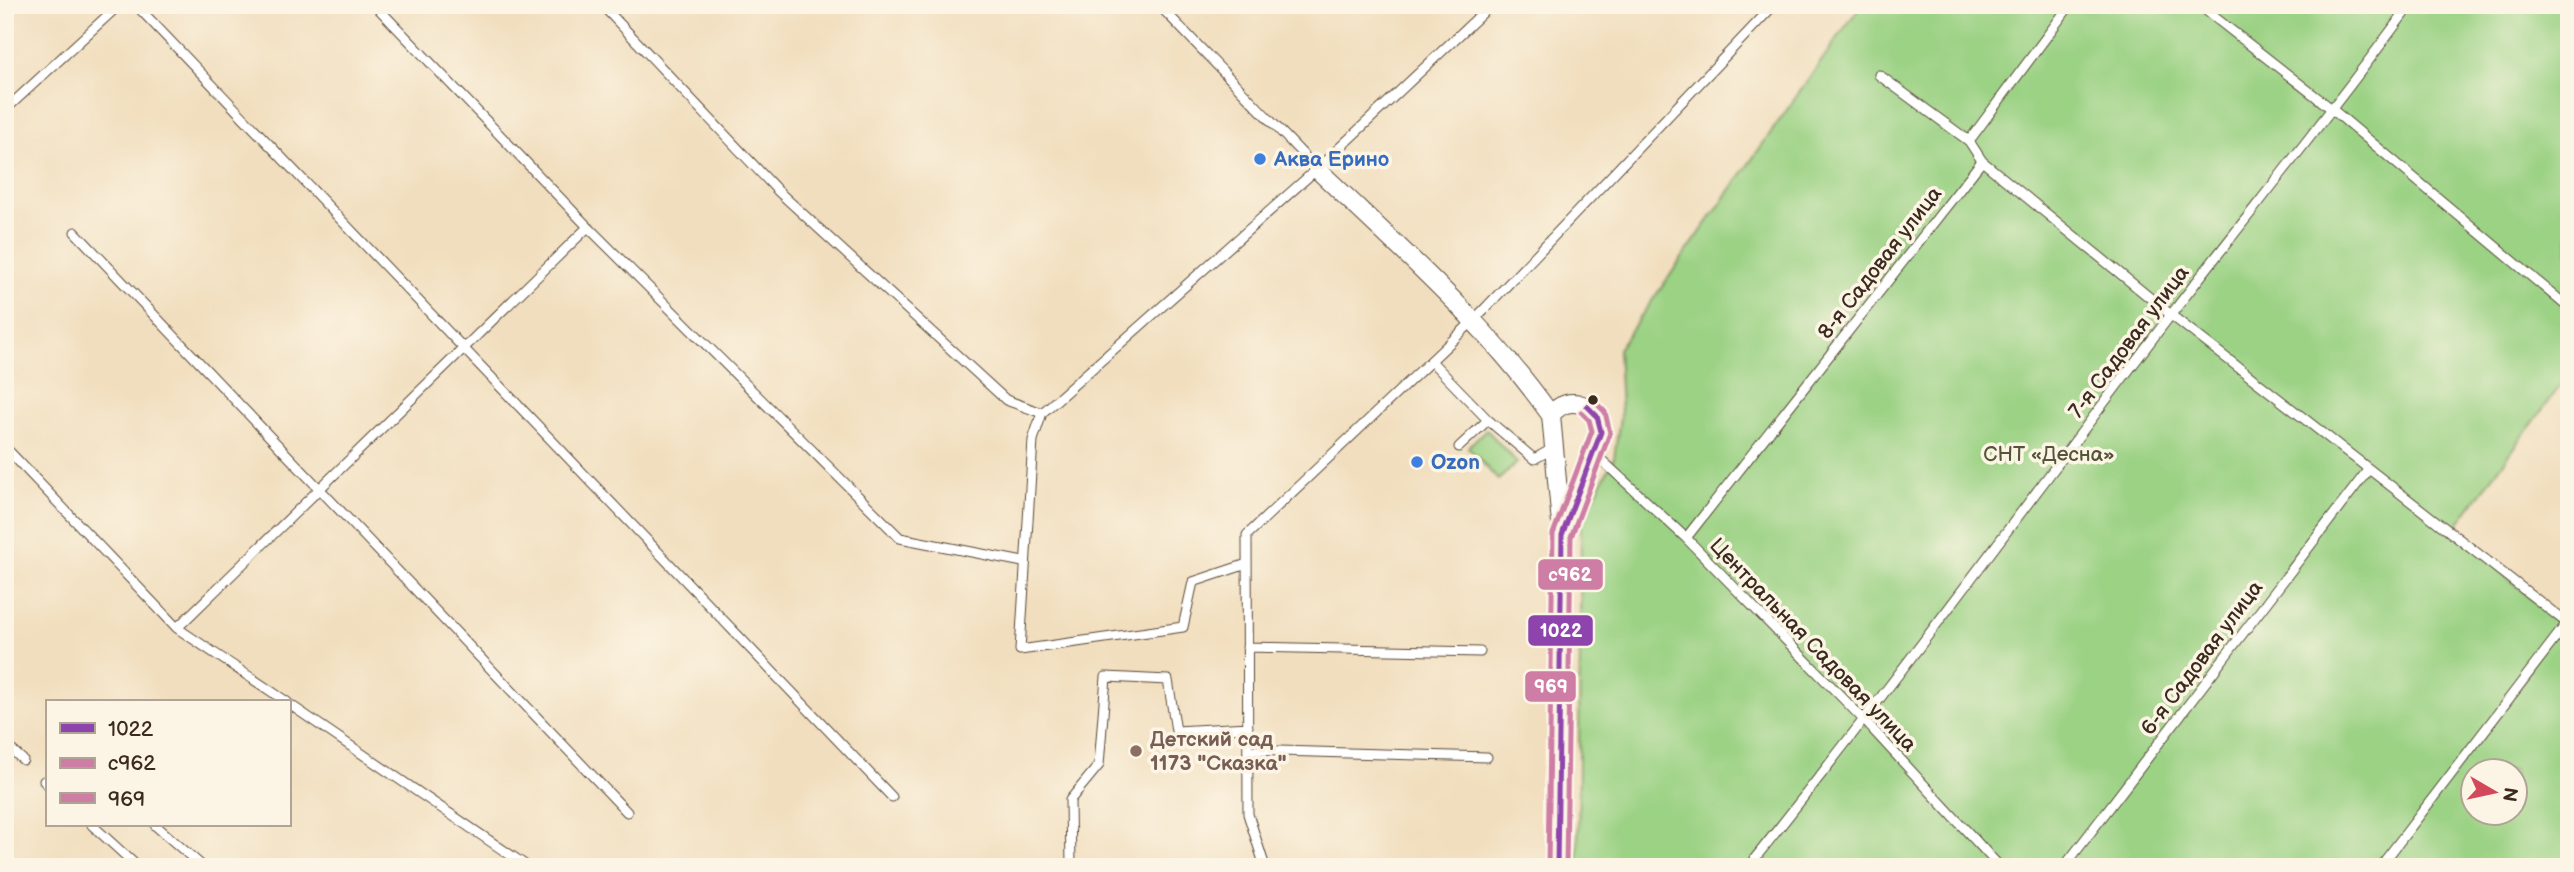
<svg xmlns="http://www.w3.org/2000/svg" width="2574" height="872" viewBox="0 0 2574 872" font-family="'Balsamiq Sans',sans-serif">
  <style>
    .green { fill: #9bd284; stroke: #6b7e51; stroke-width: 2; fill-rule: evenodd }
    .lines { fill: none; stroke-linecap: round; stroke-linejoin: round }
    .service-casing { stroke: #564536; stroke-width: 11 }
    .minor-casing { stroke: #564536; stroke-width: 20 }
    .service { stroke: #fff; stroke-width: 9 }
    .minor { stroke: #fff; stroke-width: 18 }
    .bus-1-casing { stroke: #fcf5e5; stroke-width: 10 }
    .bus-2-casing { stroke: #fcf5e5; stroke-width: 10 }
    .bus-3-casing { stroke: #fcf5e5; stroke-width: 10 }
    .bus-1 { stroke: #8e44ad; stroke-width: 5 }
    .bus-2 { stroke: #ce7ea5; stroke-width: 5 }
    .bus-3 { stroke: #ce7ea5; stroke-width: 5 }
    .shop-dot { fill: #3f7fe0; stroke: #fcf5e5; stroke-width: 2.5 }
    .bus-dot { fill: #3b2a1e; stroke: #fcf5e5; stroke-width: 2.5 }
    .education-dot { fill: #8d6e63; stroke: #fcf5e5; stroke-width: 2.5 }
    .labels { text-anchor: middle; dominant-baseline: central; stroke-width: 7; stroke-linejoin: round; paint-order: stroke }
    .shop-label { font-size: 21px; font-weight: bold; fill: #366cbe; stroke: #fcf5e5; text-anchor: start }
    .street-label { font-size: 21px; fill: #3b2a1e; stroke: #fcf5e5 }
    .park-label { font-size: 21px; fill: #535438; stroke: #fcf5e5 }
    .education-label { font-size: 21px; font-weight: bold; fill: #785e54; stroke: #fcf5e5; text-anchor: start }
    .line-badge { stroke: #fcf5e5; stroke-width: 2.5 }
    .badge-label { font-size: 19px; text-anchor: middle; font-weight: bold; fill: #fff }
  </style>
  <rect width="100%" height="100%" fill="#fcf5e5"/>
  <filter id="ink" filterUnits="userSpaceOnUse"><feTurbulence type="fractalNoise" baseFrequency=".0143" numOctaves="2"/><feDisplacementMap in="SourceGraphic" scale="14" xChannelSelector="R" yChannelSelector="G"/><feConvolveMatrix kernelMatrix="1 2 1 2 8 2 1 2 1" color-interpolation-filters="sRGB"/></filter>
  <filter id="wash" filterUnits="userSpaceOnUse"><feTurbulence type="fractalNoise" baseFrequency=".00686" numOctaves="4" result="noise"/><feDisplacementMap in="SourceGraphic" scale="28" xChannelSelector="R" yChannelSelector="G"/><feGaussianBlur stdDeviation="1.57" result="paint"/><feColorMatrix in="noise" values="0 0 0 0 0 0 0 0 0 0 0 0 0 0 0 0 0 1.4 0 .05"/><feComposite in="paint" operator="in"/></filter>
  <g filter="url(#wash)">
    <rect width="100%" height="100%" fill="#f1debe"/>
    <!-- green -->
    <path class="green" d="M1861,5h708v369l-114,154 114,106v233h-991l3,-344 33,-65 7,-47 -3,-62zM2472,770h42v42h-42z
      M1486,429l31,34 -19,17 -30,-33z"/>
  </g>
  <g filter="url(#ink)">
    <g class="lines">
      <!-- service casing -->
      <g class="service-casing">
        <path id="service" d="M136,5l756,792
          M375,5l213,222 312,311 123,24
          M602,5l177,187 227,208 36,13
          M1159,5l158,164
          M2199,5l134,105 236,198
          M1879,75l90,66
          M5,110l114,-105
          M1982,161l189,154 396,308 -187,244
          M75,232l552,580
          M1431,361l57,59
          M5,447l172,181 110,74
          M1459,447l29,-27 46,39 20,-11
          M1595,454l91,84 179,183 135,146
          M1686,538l296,-377 -13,-20 101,-136
          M1247,564l-54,18 -10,45 -163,23 13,-210 9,-27 275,-244 174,-164
          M177,628l411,-401
          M1247,647l233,5
          M289,704l239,163
          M5,744l18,16
          M1248,750l239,7
          M44,781l3,3
          M92,825l46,42
          M155,825l48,42
          M1071,867l-1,-67 29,-35 7,-88 62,3 8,51 72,-4
          M1265,867l-17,-53 -1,-279 226,-214 301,-316
          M1748,867c145,-181 281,-367 422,-551 80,-104 163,-205 240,-311
          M2064,867l304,-397"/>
      </g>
      <!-- minor casing -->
      <g class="minor-casing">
        <path id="minor" d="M1317,169c81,78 168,153 233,245
          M1557,867l5,-332 -11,-120c18,-23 47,-10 50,17l-39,103"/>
      </g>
      <!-- service -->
      <use href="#service" class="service"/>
      <!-- minor -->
      <use href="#minor" class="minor"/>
      <!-- bus-1 casing -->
      <g class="bus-1-casing">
        <path id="bus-1" d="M1557,867l5,-332 39,-103 -4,-16 -10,-10"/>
      </g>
      <!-- bus-2 casing -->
      <g class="bus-2-casing">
        <path id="bus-2" d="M1566,867l5,-330 39,-104 -5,-21 -12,-12"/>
      </g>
      <!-- bus-3 casing -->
      <g class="bus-3-casing">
        <path id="bus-3" d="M1548,867l5,-333 39,-103 -3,-11 -8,-8"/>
      </g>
      <!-- bus-1 -->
      <use href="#bus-1" class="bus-1"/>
      <!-- bus-2 -->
      <use href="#bus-2" class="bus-2"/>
      <!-- bus-3 -->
      <use href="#bus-3" class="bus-3"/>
    </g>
  </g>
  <!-- markers -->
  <g class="shop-dot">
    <circle cx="1260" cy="159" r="7"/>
    <circle cx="1417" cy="462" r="7"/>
  </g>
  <circle class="bus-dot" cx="1593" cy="400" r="6"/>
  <circle class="education-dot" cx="1136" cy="751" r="7"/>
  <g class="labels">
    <!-- shop labels -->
    <g class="shop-label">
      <text x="1274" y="159">Аква Ерино</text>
      <text x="1431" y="462">Ozon</text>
    </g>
    <!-- street labels -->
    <g class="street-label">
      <text transform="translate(1880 263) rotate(-52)">8-я Садовая улица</text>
      <text transform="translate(2129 342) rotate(-53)">7-я Садовая улица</text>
      <text transform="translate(1813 645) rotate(46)">Центральная Садовая улица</text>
      <text transform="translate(2202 658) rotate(-53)">6-я Садовая улица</text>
    </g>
    <!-- park labels -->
    <g class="park-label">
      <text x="2049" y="454">СНТ «Десна»</text>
    </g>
    <!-- education labels -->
    <g class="education-label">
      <text x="1150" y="739">Детский сад<tspan x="1150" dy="24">1173 "Сказка"</tspan></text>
    </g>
  </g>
  <g class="line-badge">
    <rect x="1537" y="558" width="67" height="33" rx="7" fill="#ce7ea5"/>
    <rect x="1527" y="614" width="67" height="33" rx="7" fill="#8e44ad"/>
    <rect x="1524" y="670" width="53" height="33" rx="7" fill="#ce7ea5"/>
  </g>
  <g class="badge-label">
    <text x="1570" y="581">с962</text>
    <text x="1561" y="637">1022</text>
    <text x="1551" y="693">969</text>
  </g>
  <!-- margin -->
  <rect width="2574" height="872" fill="none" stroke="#fcf5e5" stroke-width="28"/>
  <!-- legend -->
  <rect x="46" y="700" width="245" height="126" fill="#fcf5e5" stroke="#afa495" stroke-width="2"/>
  <rect x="60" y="723" width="35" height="10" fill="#8e44ad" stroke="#afa495" stroke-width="2"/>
  <text x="108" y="736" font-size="21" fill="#3b2a1e">1022</text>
  <rect x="60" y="758" width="35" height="10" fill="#ce7ea5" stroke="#afa495" stroke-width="2"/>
  <text x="108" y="770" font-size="21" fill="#3b2a1e">с962</text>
  <rect x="60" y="793" width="35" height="10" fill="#ce7ea5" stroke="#afa495" stroke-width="2"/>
  <text x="108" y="806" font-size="21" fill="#3b2a1e">969</text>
  <!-- north arrow -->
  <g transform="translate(2494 792) rotate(99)"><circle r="33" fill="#fcf5e5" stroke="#afa495" stroke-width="2"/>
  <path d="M0-5L12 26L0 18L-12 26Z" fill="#d1495b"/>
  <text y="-10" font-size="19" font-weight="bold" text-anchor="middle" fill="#3b2a1e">N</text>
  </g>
</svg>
